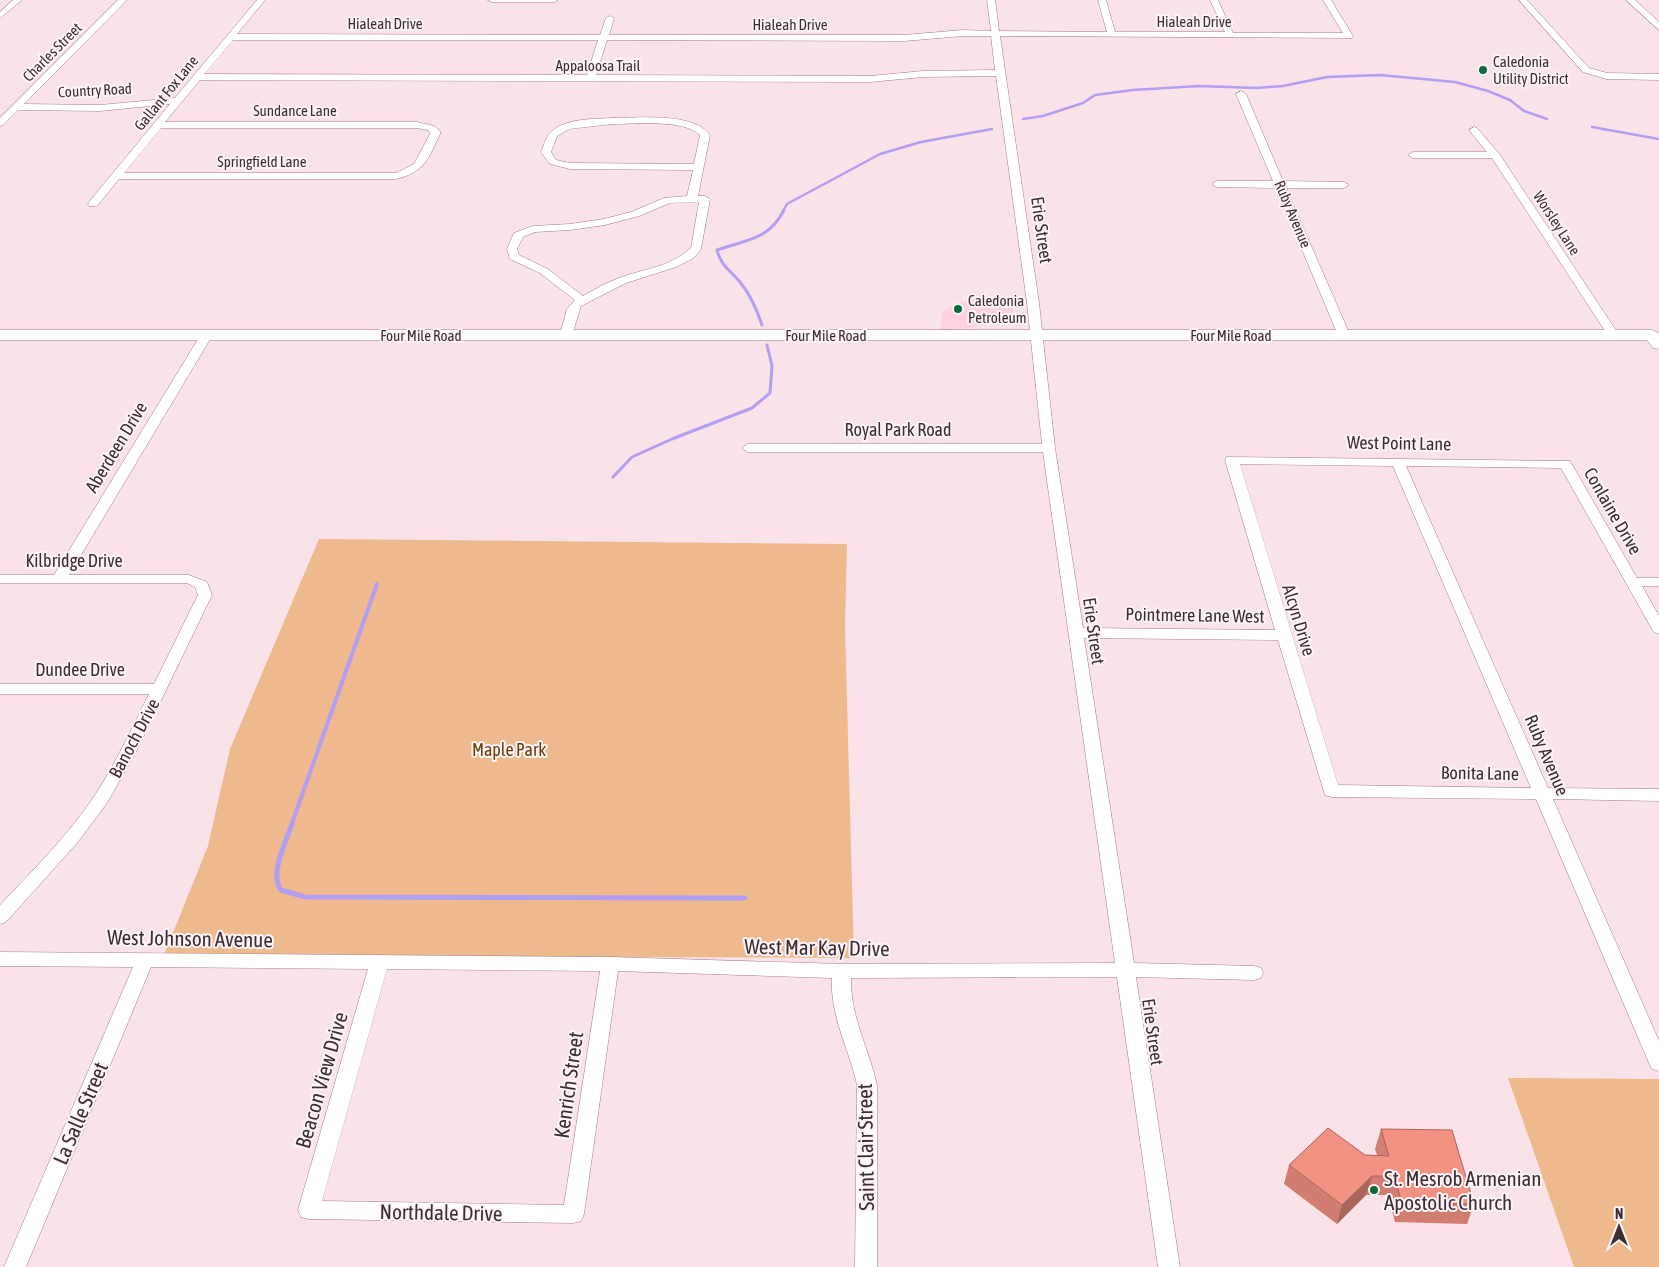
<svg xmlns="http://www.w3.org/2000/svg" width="1659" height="1267" viewBox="0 0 1659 1267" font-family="'Asap Condensed',sans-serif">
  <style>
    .built { fill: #ffd0de }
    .green { fill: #eeb98c }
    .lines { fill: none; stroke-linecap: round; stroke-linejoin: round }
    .stream-far3 { stroke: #b29ef3; stroke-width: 2.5 }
    .stream-far2 { stroke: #b29ef3; stroke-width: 3 }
    .stream-far1 { stroke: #b29ef3; stroke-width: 4 }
    .stream { stroke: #b29ef3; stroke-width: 5 }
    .minor-casing { stroke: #9f7c87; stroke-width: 1 }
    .secondary-casing { stroke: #9f7c87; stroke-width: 1 }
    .minor { fill: #fff; fill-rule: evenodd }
    .secondary { fill: #fff; fill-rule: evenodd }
    .wall { fill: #d17d70 }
    .shaded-wall { fill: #aa665b }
    .building { fill: #f39182; stroke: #aa665b }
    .poi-dot { fill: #096a3f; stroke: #fcf4f7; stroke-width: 2 }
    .labels { text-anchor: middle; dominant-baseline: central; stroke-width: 4; stroke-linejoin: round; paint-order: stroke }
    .far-street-label { font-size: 15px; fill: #3c2d32; stroke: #fcf4f7 }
    .far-poi-label { font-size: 15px; fill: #3c2d32; stroke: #fcf4f7; text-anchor: start }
    .street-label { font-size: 18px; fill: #3c2d32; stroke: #fcf4f7 }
    .park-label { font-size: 18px; fill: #6c3c06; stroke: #fcf4f7 }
    .near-street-label { font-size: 21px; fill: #3c2d32; stroke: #fcf4f7 }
    .near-poi-label { font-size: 21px; fill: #3c2d32; stroke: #fcf4f7; text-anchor: start }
  </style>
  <rect width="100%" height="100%" fill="#fae2e9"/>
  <!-- built -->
  <path class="built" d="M1000,295l11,2 2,14 -20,10 -23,7 -30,3 3,-20 19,-9z"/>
  <!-- green -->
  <path class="green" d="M319,539l528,5 -2,82 9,332 -690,-3 44,-109 22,-97z
    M1508,1078l151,1v188h-85z"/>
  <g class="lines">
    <!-- stream-far3 -->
    <path class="stream-far3" d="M1023,119l20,-3 40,-13 12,-8 38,-5 66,-4 58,2 26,-2 44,-9 53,-2 75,7 33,9 22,9 14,11 23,8
      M1592,127l67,12
      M783,211l4,-7 93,-50 41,-12 71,-13"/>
    <!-- stream-far2 -->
    <path class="stream-far2" d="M762,325c-5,-15 -12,-31 -22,-43 -10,-12 -19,-16 -23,-32 29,-10 52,-10 67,-40
      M613,477l19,-20 40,-18 80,-31 18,-15 2,-27 -5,-21"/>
    <!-- stream-far1 -->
    <path class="stream-far1" d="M291,826l86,-242"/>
    <!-- stream -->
    <path class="stream" d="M292,824c-6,17 -23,51 -11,66l24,7 440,1"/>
    <!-- minor casing -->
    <g class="minor-casing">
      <path id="minor" d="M13,0h9l-22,18v-6z
        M118,0h9l-103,104 76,1 75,-7 82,-98h8l-28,34 363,1 6,-17 4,-2 4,2 -5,17h295l59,-5 28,1 -4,-31h8l4,31 108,1 -9,-32h8l9,32h110l-15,-32h8l15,33h110l-20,-33h8l22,36 -1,2 -352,-2 39,267 16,145 28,180 192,2 -50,-170 2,-3 343,4 67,117h22v8h-17l17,30v18l-5,-2 -2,-3 -91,-161 -155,-2 142,322 111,1v12l-106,-2 106,242v30l-7,-2 -3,-6 -113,-264 -205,-2 -6,-2 -47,-155 -194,-2 50,325 120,3 7,2 2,5 -2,5 -7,2 -118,-3 44,290h-22l-41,-290 -266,1c-1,38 18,71 26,107v182h-22l2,-182c-8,-37 -27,-68 -25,-107l-214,-7 -34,243 -3,7 -8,2 -264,-4 -8,-2 -3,-7 70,-241 -217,-2 -125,300h-22l129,-300 -133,-1v-14l610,5 232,7 273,-1 -72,-511h-295l-6,-4 6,-4h294l-15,-141 -31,-227 -73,1 -53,5 -670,-2 -35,42h252l17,4 6,5v3c-12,25 -15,38 -44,45h-277l-22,27h-8l-1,-2 1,-2 81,-98 -70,7 -82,-1 -15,15 -3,1v-8zM963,36h28l4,34 -72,1 -53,5 -274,-1 11,-35 297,1zM233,40h365l-11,35 -383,-1zM161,128h256l11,2 2,4 -16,30 -18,9h-272zM1240,464l153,2 138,322 -193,-3zM387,969l213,2 -36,234 -242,-4z
        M488,0h70l-4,2h-62z
        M1519,0h8l62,68 18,5 52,1v6l-53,-1 -23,-7z
        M1626,0h9l24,22v8z
        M1241,91l5,3 37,87 61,1 5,3 -5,3h-58l64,147 -2,2h-8l-2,-2 -62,-147 -59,-1 -5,-3 5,-3h56l-37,-87z
        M613,118c27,0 80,-6 97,17l-12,61h7l5,3 -9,50 -7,9 -18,9 -50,16 -45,23 -9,29 -6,4 -6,-4 7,-26 8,-9 -35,-27 -30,-14 -3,-10 7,-16 19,-7 37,-2 34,-5 27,-7 33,-14 23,-2 6,-26 -123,-1 -20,-5 -9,-12c3,-7 5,-16 11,-21 15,-13 43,-12 61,-13zM613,124c23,0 71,-5 87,11l-6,29 -124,-1 -14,-3 -5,-8 6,-16 12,-7zM699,202l-8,46c-20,19 -48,21 -72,30 -13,5 -24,11 -36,18l-35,-27 -29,-14 -2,-6 6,-12 12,-5 35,-2 35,-5 34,-9 31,-13z
        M1474,127l3,1 23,27 119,180 -2,2h-8l-117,-179h-79l-5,-3 5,-3h74l-18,-22z
        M206,332l6,4 -143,239h120l18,7 5,13 -76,157 -29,51 -30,40 -71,79 -6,2v-19c33,-35 68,-69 95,-110 21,-32 37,-67 54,-101h-149v-10h154l44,-89 -3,-8 -8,-4h-187v-8h54l146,-239z"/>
    </g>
    <!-- secondary casing -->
    <g class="secondary-casing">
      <path id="secondary" d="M0,330h1652l7,3v16l-6,-1 -6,-8h-1647z"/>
    </g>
    <!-- minor -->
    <use href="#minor" class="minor"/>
    <!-- secondary -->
    <use href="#secondary" class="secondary"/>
  </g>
  <!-- wall -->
  <path class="wall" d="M1381,1129l93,75 -7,20 -72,-2 -7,-27h-22l-29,29 -53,-40 5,-19 76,-10h12l-2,-6z"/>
  <!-- shaded-wall -->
  <path class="shaded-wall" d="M1372,1176l-6,19 -29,29 5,-19z"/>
  <!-- building -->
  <path class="building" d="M1328,1128l37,27 24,1 -8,-27 71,1 22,74 -72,-1 -8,-27h-22l-30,29 -53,-40z"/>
  <!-- markers -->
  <g class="poi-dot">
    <circle cx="1483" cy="70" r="5"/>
    <circle cx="958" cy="309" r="5"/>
    <circle cx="1374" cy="1190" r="5"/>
  </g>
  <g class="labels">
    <!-- far-street labels -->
    <g class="far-street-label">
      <text x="1194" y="21">Hialeah Drive</text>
      <text x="385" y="23">Hialeah Drive</text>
      <text x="790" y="24">Hialeah Drive</text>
      <text transform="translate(52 52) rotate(-45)">Charles Street</text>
      <text x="598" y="65">Appaloosa Trail</text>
      <text transform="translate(95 90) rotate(-3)">Country Road</text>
      <text transform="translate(166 93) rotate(-51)">Gallant Fox Lane</text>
      <text x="295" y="110">Sundance Lane</text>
      <text x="262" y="161">Springfield Lane</text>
      <text transform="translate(1293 214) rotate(67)">Ruby Avenue</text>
      <text transform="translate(1557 223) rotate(57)">Worsley Lane</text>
      <text x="421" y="335">Four Mile Road</text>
      <text x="826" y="335">Four Mile Road</text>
      <text x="1231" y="335">Four Mile Road</text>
    </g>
    <!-- far-poi labels -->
    <g class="far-poi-label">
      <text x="1493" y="61">Caledonia<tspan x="1493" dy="17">Utility District</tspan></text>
      <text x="968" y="300">Caledonia<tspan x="968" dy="17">Petroleum</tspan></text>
    </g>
    <!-- street labels -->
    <g class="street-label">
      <text transform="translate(1042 230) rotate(82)">Erie Street</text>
      <text x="898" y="429">Royal Park Road</text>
      <text transform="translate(1399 443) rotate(1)">West Point Lane</text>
      <text transform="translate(116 447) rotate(-59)">Aberdeen Drive</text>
      <text transform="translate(1613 511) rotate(60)">Conlaine Drive</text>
      <text x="74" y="560">Kilbridge Drive</text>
      <text transform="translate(1195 615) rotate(1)">Pointmere Lane West</text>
      <text transform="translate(1299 620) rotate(73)">Alcyn Drive</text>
      <text transform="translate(1094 631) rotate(82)">Erie Street</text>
      <text x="80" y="669">Dundee Drive</text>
      <text transform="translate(134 738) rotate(-62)">Banoch Drive</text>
      <text transform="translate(1547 755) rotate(67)">Ruby Avenue</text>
      <text transform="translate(1480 773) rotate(1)">Bonita Lane</text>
      <text transform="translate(1153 1032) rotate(82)">Erie Street</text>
    </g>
    <!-- park labels -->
    <g class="park-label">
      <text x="509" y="749">Maple Park</text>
    </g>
    <!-- near-street labels -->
    <g class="near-street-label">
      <text transform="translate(190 938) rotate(1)">West Johnson Avenue</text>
      <text transform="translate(817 947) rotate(1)">West Mar Kay Drive</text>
      <text transform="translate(321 1080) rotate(-74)">Beacon View Drive</text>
      <text transform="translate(568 1085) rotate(-82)">Kenrich Street</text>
      <text transform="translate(80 1113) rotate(-67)">La Salle Street</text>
      <text transform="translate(865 1147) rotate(-91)">Saint Clair Street</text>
      <text transform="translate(441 1212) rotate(1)">Northdale Drive</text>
    </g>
    <!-- near-poi labels -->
    <g class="near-poi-label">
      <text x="1384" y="1178">St. Mesrob Armenian<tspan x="1384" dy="24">Apostolic Church</tspan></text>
    </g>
  </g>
  <!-- north arrow -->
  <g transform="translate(1619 1227)" stroke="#fcf4f7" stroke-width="4" paint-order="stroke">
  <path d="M0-4L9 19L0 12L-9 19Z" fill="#3c2d32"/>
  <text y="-8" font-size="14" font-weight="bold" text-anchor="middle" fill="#3c2d32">N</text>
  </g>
</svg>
